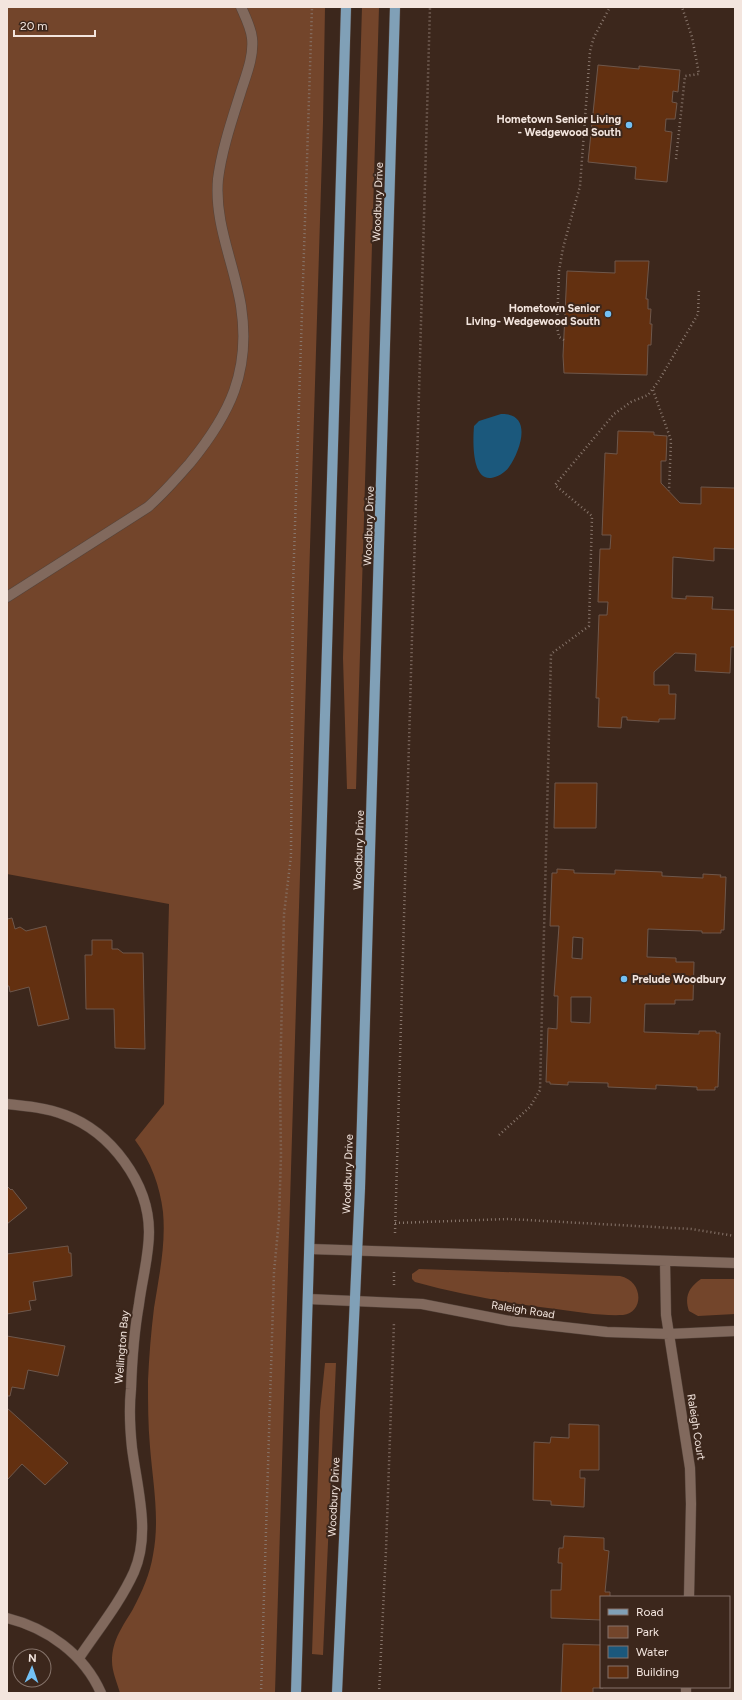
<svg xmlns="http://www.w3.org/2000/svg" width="742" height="1700" viewBox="0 0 742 1700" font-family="Figtree,sans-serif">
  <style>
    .green { fill: #73452b }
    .water { fill: #1b587c }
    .building { fill: #633010; stroke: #6e574b; fill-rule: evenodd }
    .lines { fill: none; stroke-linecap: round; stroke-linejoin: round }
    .minor-casing { stroke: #54433a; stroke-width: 11 }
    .major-casing { stroke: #54433a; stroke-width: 11 }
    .path { stroke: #88766c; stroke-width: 2.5; stroke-dasharray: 1 3; stroke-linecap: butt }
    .minor { stroke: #81695d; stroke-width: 10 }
    .major { stroke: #80a0b7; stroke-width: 10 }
    .poi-dot { fill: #73c1f5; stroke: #3c271c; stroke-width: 1.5 }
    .labels { text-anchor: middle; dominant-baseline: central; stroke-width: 4; stroke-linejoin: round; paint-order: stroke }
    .poi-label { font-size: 11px; font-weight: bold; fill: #f3e5de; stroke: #3c271c; text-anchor: end }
    .street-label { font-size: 11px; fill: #f3e5de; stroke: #3c271c }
  </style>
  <rect width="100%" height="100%" fill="#3c271c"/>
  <!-- green -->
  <path class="green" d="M7,7h318l-2,115 -48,1571h-155c-3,-11 -8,-21 -8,-32 0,-21 11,-35 21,-52 9,-17 17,-35 20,-54 7,-36 0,-71 -3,-108 -2,-22 -2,-44 -2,-66 1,-24 3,-49 6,-73 5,-32 12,-63 9,-96 -3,-26 -12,-50 -28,-72l29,-36 5,-200 -162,-30z
    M362,7h17l-23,782h-9l-4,-131z
    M419,1269l201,7c24,5 24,37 3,39 -22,1 -46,-3 -67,-6 -48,-6 -94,-14 -141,-27l-3,-3v-5z
    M701,1279h34v35l-37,2 -9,-5c-5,-14 0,-24 12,-32z
    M325,1363h11l-13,292 -11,-1 8,-243z"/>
  <!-- water -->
  <path class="water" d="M501,414c32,-1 20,36 8,53 -4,6 -12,10 -18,11 -20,2 -18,-39 -17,-52l5,-5z"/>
  <!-- building -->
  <path class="building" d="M598,65l41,4v-3l41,4 -2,22 -5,-1 -1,11 5,1 -2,16h-9l-1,12 7,1 -5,50 -32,-3 1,-12 -48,-5z
    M615,261h34l-3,38h2v10h3l-1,15h2l-1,21h-3l-1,30 -83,-2 -1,-17 4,-85 48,2z
    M618,431l36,1v3l13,1 -1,25h-5v22l19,20 21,1v-17l34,1v61l-21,-1v13l-41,-4 -1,41 14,1v-3l27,1 -1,12 23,1v37h-4l-1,26 -35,-2 1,-17 -21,-1 -21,19v13h15v9h7l-1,25h-16v3l-32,-2v-3h-5l-1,11 -23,-1 1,-29h-3l3,-83h8l1,-13h-10l2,-53h10l1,-14h-9l3,-82 12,1z
    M555,783h42l-1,45h-42z
    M557,869l17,1v3l41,1v-4l47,2v4l41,2v-4l18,1 -1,2h6l-2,53h-3v3h-19v-2l-54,-2 -1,28 29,1v4h18l-1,38h-18v4h-30l-1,28 55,2v-3h17v2h4l-2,54h-3v3h-18v-3l-41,-2v4l-48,-2v-4l-40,-1v3l-18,-1v-2h-4l2,-54 9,1 1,-33h-4l5,-70h-9l2,-53h5zM573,937l10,1 -1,21 -10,-1zM571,997h20l-1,26 -19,-1z
    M12,918l3,11 5,-2 6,4 20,-5 23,93 -31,7 -9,-39 -19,5 -1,-6h-2v-67z
    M92,940h20v9h6l5,4h20l2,96 -30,-1 -1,-39h-28l-1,-54h7z
    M7,1186l4,4 1,-1 15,19 -20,16z
    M68,1246l1,7h2l1,23 -39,6 3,18 -7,1 2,9 -24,4v-60z
    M7,1336l58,10 -7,30 -30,-6 -4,19 -12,-2 -2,9h-3z
    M7,1408l61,55 -23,22 -23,-21 -15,16z
    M569,1424l30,1v45h-19v8h5l-1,29 -33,-2v-4l-18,-1 1,-58 16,1 1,-6 18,1z
    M564,1536l40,2v12l5,1 -4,41h5v5h-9v23l-50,-2v-28h10l1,-27h-4l1,-15h4z
    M563,1644l38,1v42l2,1h-10v5h-32z"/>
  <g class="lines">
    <!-- minor casing -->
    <g class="minor-casing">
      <path id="minor" d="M7,597l141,-90c16,-14 28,-28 42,-44 40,-49 61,-92 51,-157 -7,-43 -27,-83 -23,-127 4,-31 15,-62 24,-91 5,-15 12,-33 10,-50 -1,-10 -7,-22 -11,-31
        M7,1104c20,2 40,4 58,11 46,17 84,68 84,117 0,24 -7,48 -10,72 -5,28 -7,56 -8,85 -2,19 -1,40 1,59 5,40 19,85 2,124 -14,31 -37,59 -55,86
        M310,1249l425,14
        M665,1261l1,54 24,153 1,36 -2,93
        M308,1299l114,5 88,17 97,11 62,2 66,-3
        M7,1618c40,10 77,36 94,75
        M686,1693v-6"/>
    </g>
    <!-- major casing -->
    <g class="major-casing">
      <path id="major" d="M296,1693l50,-1686
        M337,1693l23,-505 35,-1181"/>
    </g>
    <!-- path -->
    <path class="path" d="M676,159l9,-83 14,-2 -7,-37 -10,-30
      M564,340l-5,-3 -2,-10 2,-56 4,-23 17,-62 10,-135 4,-14 16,-30
      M653,390l18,50 -2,51
      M499,1135l31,-28 10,-17 11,-436 38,-28 3,-110 -37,-31 59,-71 17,-12 17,-7 10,-13 40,-68 1,-26
      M395,1223l113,-4 183,10 44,7
      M395,1233l35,-1226
      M394,1285v-15
      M261,1693l13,-421 5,-53 2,-64 -1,-72 4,-169 7,-58 2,-270 19,-579
      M379,1693l7,-143 8,-228"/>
    <!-- minor -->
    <use href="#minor" class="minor"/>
    <!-- major -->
    <use href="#major" class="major"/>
  </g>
  <!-- markers -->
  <g class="poi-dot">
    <circle cx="629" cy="125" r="4"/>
    <circle cx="608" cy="314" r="4"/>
    <circle cx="624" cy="979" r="4"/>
  </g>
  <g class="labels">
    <!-- poi labels -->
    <g class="poi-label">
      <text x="621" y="119">Hometown Senior Living<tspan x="621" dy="13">- Wedgewood South</tspan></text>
      <text x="600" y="308">Hometown Senior<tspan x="600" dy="13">Living- Wedgewood South</tspan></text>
      <text x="632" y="979" text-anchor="start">Prelude Woodbury</text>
    </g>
    <!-- street labels -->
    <g class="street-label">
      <text transform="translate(378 202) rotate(-88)">Woodbury Drive</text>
      <text transform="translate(369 526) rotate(-88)">Woodbury Drive</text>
      <text transform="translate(359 850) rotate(-88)">Woodbury Drive</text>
      <text transform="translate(348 1174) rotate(-88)">Woodbury Drive</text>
      <text transform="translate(523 1310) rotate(9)">Raleigh Road</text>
      <text transform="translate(122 1347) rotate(-85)">Wellington Bay</text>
      <text transform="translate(696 1427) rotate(81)">Raleigh Court</text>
      <text transform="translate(334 1497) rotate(-87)">Woodbury Drive</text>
    </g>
  </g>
  <!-- border -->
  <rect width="742" height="1700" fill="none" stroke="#f3e5de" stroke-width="16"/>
  <!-- legend -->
  <rect x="600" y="1596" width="130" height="92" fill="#3c271c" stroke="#85736a"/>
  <rect x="608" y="1609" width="20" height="6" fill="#80a0b7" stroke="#85736a"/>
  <text x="636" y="1616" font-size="12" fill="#f3e5de">Road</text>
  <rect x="608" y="1626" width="20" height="12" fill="#73452b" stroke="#85736a"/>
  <text x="636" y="1636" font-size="12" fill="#f3e5de">Park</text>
  <rect x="608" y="1646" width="20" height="12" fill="#1b587c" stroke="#85736a"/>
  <text x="636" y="1656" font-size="12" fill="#f3e5de">Water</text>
  <rect x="608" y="1666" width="20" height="12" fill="#633010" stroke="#85736a"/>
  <text x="636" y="1676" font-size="12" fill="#f3e5de">Building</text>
  <!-- north arrow -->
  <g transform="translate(32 1668) rotate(2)"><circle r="19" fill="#3c271c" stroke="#85736a"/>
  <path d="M0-3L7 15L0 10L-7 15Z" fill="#73c1f5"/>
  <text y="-6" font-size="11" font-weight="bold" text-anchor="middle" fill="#f3e5de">N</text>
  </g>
  <!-- scale -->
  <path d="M14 30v6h81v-6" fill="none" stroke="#f3e5de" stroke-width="2"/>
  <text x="20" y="30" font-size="12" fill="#f3e5de" stroke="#3c271c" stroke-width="3" paint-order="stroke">20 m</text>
</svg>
